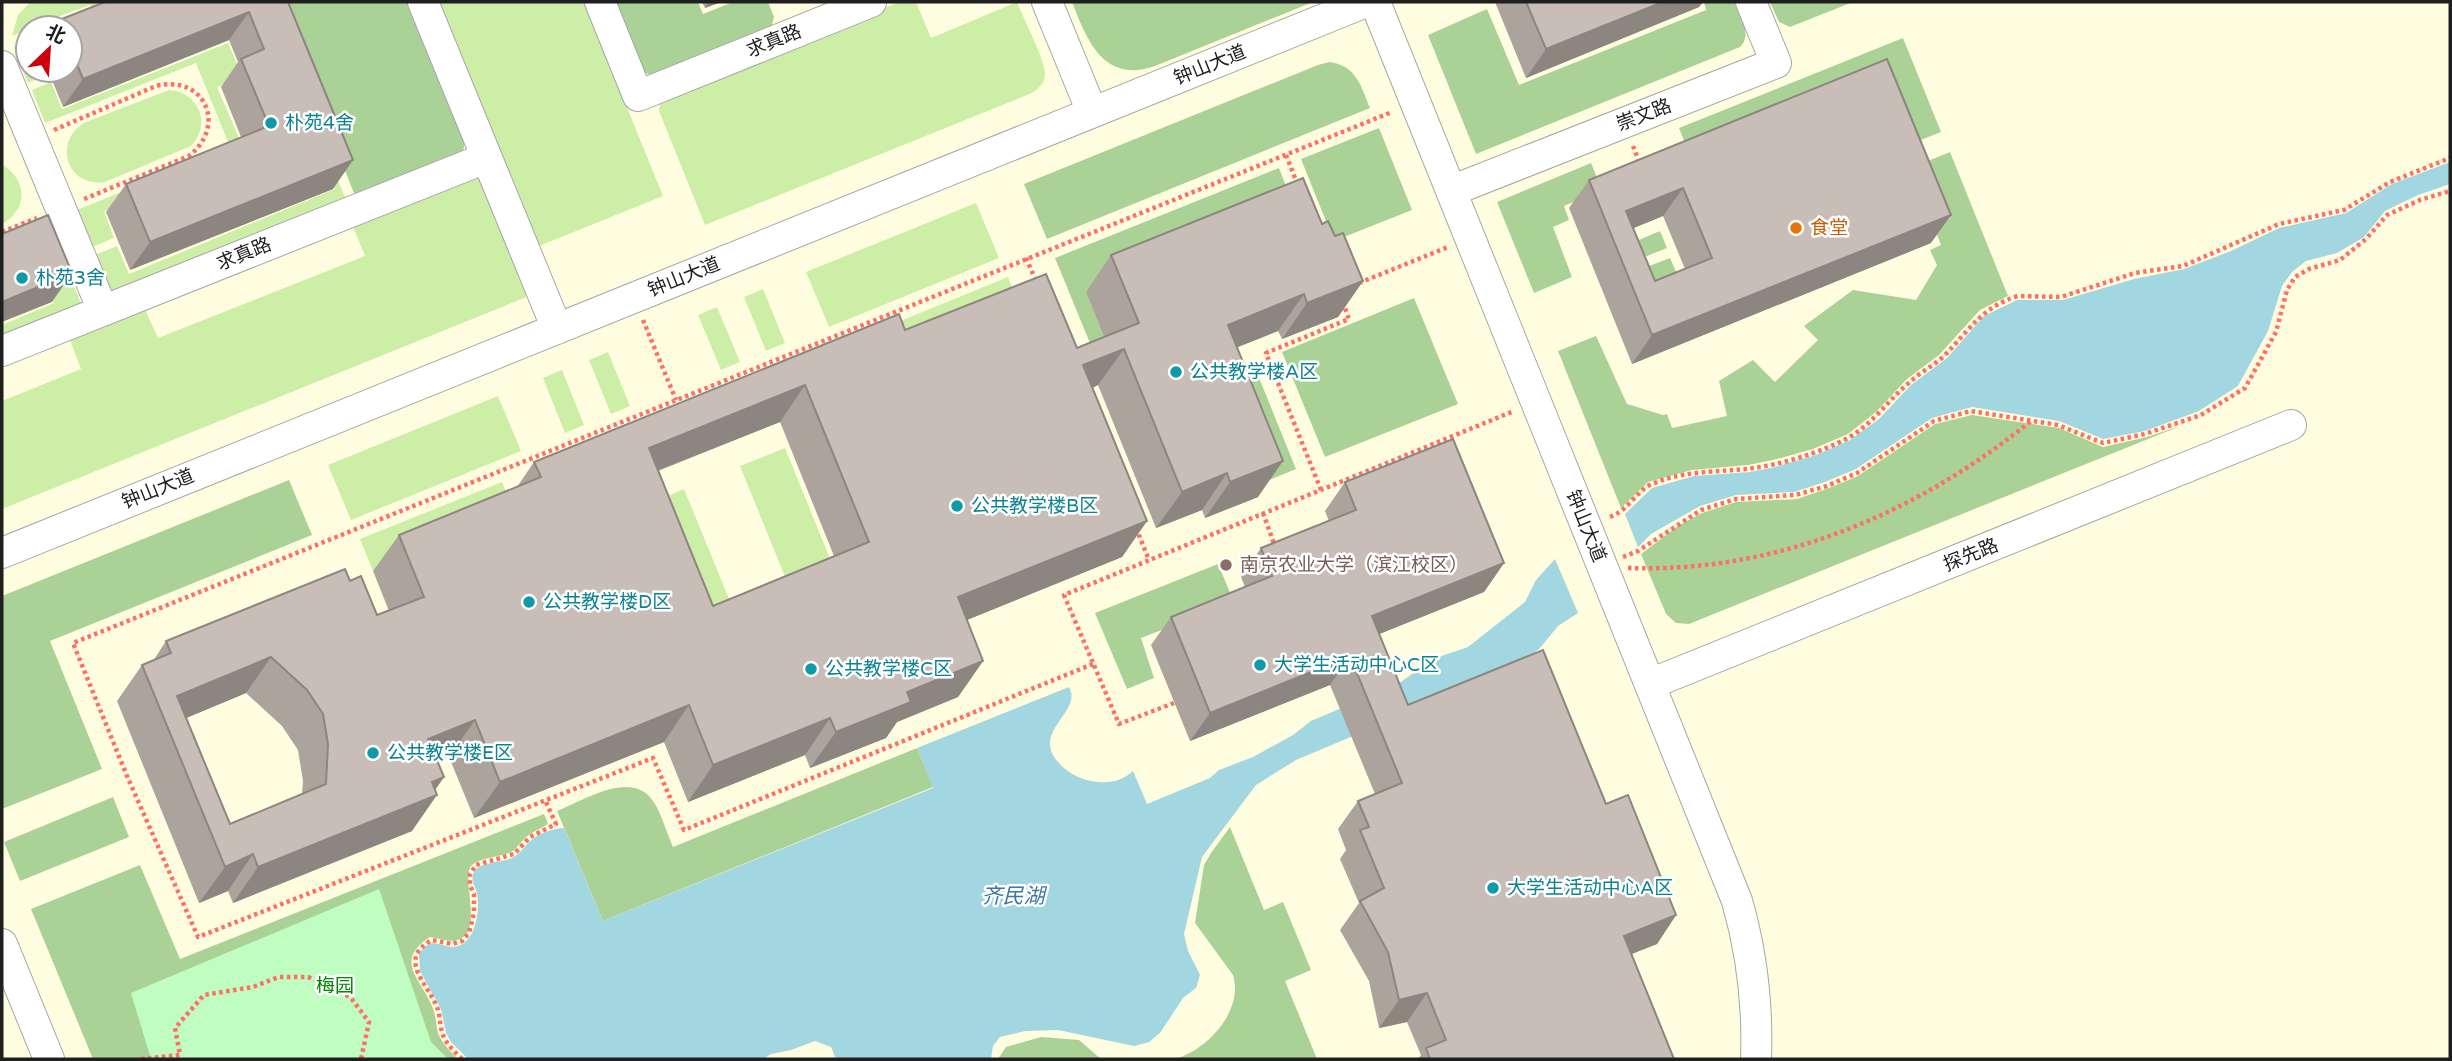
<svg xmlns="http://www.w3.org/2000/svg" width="2452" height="1061" viewBox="0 0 2452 1061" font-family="'Varela Round','Noto Sans SC',sans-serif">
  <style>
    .education { fill: #fffddf; fill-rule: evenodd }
    .grass { fill: #cdeea7 }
    .forest { fill: #abd296 }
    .park { fill: #bffdc1 }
    .water { fill: #a2d6e1 }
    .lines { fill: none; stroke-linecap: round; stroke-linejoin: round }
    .minor-casing { stroke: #a6a6a6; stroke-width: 32 }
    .path { stroke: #ff6f67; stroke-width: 4.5; stroke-dasharray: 3.5 3.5; stroke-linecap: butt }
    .minor { stroke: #fff; stroke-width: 30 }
    .wall { fill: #aca39d; fill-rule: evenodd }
    .shaded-wall { fill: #8c8580 }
    .building { fill: #c8beb7; stroke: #8c8580; stroke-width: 2; fill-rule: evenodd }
    .culture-dot { fill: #0f9aa8; stroke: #fff; stroke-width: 2.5 }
    .food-dot { fill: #e8710a; stroke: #fff; stroke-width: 2.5 }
    .education-dot { fill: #8d6e63; stroke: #fff; stroke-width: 2.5 }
    .labels { text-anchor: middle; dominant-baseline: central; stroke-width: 5; stroke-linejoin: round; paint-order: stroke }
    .street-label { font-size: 19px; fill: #1f1f1f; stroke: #fff }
    .culture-label { font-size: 19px; fill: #0d838f; stroke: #fff; text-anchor: start }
    .food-label { font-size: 19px; fill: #c56008; stroke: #fff; text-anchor: start }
    .education-label { font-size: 19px; fill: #785e54; stroke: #fff; text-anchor: start }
    .park-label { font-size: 19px; fill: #048508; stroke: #fff }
    .water-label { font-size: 21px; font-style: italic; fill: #4078a5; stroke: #fff }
  </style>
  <rect width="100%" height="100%" fill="#f0ece4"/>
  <!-- education -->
  <path class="education" d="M2,2h2448v1057h-2448zM28,28h42v42h-42z"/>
  <!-- grass -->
  <path class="grass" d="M30,2h113l-46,19 -7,-16 -62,23v2l-16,6 6,-21z
    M439,2h145l79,194 -124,50z
    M899,2h17l15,36 86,-36c6,16 29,59 28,73 -1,9 -6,13 -13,18l-327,132 -46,-114 1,-10 5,-5z
    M28,41v29h17l2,5 -19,8 -14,-36z
    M228,43l14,33 -25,11 26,60h-13l-34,-84 -151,60 -13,-33 19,-8 11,27z
    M169,90c30,2 43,34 22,56l-86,36c-39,6 -53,-42 -19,-60z
    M329,160l18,42 -235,94 -17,-41 22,-9 12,28 206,-85 -11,-27z
    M2,165c26,14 26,45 0,59z
    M478,172l51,124 -527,213v-108l79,-32 -12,-32 75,-30 14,31 207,-82 -14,-34z
    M151,180l4,10 -51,21 10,27 -22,9 -15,-37z
    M976,203l23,55 -170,69 -23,-55z
    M66,267l17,41 -81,33v-16l52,-22 -10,-27z
    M1008,277l11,28 -138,56 -15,-26z
    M763,289l22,54 -19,8 -22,-54z
    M717,307l23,55 -19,8 -23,-55z
    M608,352l22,54 -19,8 -22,-54z
    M562,370l22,55 -19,8 -22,-55z
    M498,396l23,55 -170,69 -23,-55z
    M785,448l50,123 -45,18 -50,-123z
    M502,482l13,32 -142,57 -13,-32z
    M684,489l50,122 -45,18 -31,-129z"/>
  <!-- forest -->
  <path class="forest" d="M265,2h143l57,139 -2,11 -107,46 -38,-95z
    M614,2h84l5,12 30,-12h35l6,15 -3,11 -119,48 -8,-4z
    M1072,2h241l-158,64c-52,18 -68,-26 -83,-64z
    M1704,2h30c6,14 19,32 6,45l-264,107 -48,-119 59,-26 32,76 187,-75z
    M1770,2h83l-63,25 -11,-5z
    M1903,38l38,94 -43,17 -209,4 -10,-25z
    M1329,62c27,3 32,24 41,46l-323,131 -23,-55 294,-119z
    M1379,128l33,82 -78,31 -33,-82z
    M1950,152l58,144 -28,14 -41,45 -32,24 -31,33 -28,22 -35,15 -40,11 -25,5 -56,5 -44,12 -27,26 -63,-157 38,-15 31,68 36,11 4,-1 5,14 55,-12 -8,-35 34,-21 22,22 43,-42 -14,-14 49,-36 63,10 21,-35 -7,-15 11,-5 -30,-77z
    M1591,163l11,27 -38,16 5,14 -16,7 19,50 -38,16 -37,-91z
    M1279,168l39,102 -232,21 27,69 -14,5 -44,-107z
    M1660,231l7,17 -40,16 -7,-16z
    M1670,258l7,16 -40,16 -6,-17z
    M1414,298l44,106 -133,53 -43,-105z
    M1253,363l43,106 -36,15 -43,-106z
    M1972,415l87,13 44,19 44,-10 36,-12 -494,199 -13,-1 -10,-9 -25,-60 37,-28 24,-13 34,-11 61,-3 32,-11 29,-12 77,-52z
    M289,480l23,55 -262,106 52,128 -100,40v-213z
    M1218,564l16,38 -93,36 13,40 -27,11 -32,-76z
    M917,748l16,39 -330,134 -46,-110c27,-11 75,-42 96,-10 9,13 13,31 20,46z
    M113,797l16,40 -109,44 -16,-39z
    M544,814l4,10c-6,4 -14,7 -19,11 -8,5 -12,15 -20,18 -11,4 -29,5 -37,12 -13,11 16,74 -20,76 -6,0 -15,-3 -22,-4 -37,24 -9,42 2,69 4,9 4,18 6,27 4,10 12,18 20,26h-365l-62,-150 109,-44 40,94z
    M1230,827l34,83 19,-8 28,68 -26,11 32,78h-142c32,-9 69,-48 58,-84l-38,-52 9,-58 7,-12z
    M1041,1037l38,3 22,19h-103l8,-12z"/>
  <!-- park -->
  <path class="park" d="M379,889l52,153 17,17h-297l-20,-66z"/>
  <!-- water -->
  <path class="water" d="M2450,162v22l-32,11 -33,16 -21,26 -27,16 -31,8 -14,11 -10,14 -14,45 -30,55 -39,25 -54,20 -42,8 -44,-18 -87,-14 -40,11 -76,51 -31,13 -31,10 -58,3 -36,11 -49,28 -13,13 -13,-33 27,-26 42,-12 56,-4 25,-5 41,-12 34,-15 29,-21 32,-34 36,-27 37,-42 33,-16h46l71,-21 50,-10 47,-18 48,-23 67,-15 46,-29z
    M1555,559l23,54 -20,13 -18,22 -23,19 -221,93 -40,25 -54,72 -18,77 4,17 12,24 -4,13 -13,10 -23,35 -11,9 -15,4 -76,-16 -33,1 -25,6 -7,9 -2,13h-155l-5,-12 -16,-6 -24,9 -20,4 -8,5h-295l-17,-17 -5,-9 -5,-24 -21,-38 -1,-17 5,-7 8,-4c7,0 15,4 21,4 23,-1 27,-37 24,-54 -2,-8 -7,-13 -3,-21 7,-11 30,-9 40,-15 6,-4 11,-11 16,-16 9,-8 21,-12 34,-13l39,93 330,-133 -16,-40 152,-61c15,27 -45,46 -5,81 9,8 22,13 34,14 15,1 25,-2 35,-11l14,33 63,-26 9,-8 34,-13 40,-22 18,-14 87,-37 35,-25 35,-12 57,-45 11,-22z"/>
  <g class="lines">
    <!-- minor casing -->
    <g class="minor-casing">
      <path id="minor" d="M423,2l134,327
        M600,2l38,94 233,-94
        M1047,2l45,110
        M1375,2l362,899c15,52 21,103 19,158
        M2,66l101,245
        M1451,191l325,-128 -25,-61
        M2,351l484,-193
        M2,553l1364,-551
        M1650,684l641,-259
        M2,944l47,115"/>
    </g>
    <!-- path -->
    <path class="path" d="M54,130l102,-44c48,-12 72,39 33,70l-105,43
      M1633,146l7,18
      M1286,155l11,28
      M2,232l35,-14
      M1026,258l11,25
      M1359,283l89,-36
      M643,320l33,80
      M1321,490l-55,-137 83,-34 -6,-16
      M1263,513l13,36
      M1610,517c20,-8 26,-26 42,-33 29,-13 63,-12 94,-15 34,-4 71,-15 102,-31 26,-15 41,-39 63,-57 11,-10 24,-16 34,-26 25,-26 37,-48 73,-59l43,1 74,-24 48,-7 96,-42 65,-14 46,-28 60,-24
      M1136,528l13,32
      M1623,557l15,-6 63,-41 35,-11 59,-4 32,-9 30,-13 77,-52 37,-10 87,14 45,18 42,-9 56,-19 44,-27 31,-56 11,-42 8,-13 14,-8 31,-9 26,-21 21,-24 33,-15 30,-9
      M1628,568c150,5 288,-54 403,-147
      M1093,664l-409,166 -31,-72 -455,179 -71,-161 -54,-133 1319,-531
      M1174,703l-55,21 -55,-129 450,-184
      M141,1059l39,-4 -5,-27 29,-33 49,-8 26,-10h29l32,14 11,7 18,24 -8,37
      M462,1059c-8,-8 -17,-16 -20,-27 -2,-7 -2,-15 -4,-22 -8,-25 -43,-50 -6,-70l20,4 10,-3 7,-8 5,-20v-19l-4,-9v-11l6,-9 38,-11 16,-17 26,-13 -11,-24"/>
    <!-- minor -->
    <use href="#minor" class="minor"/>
  </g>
  <!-- wall -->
  <path class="wall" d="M288,2l45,187 -203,81 -24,-58 20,-28 115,-47 -20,-50 17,-25 -9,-22 -166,67 -15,-37h22v-42h-16l5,-8z
    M702,2h19l-16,6z
    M1495,2h208l-4,5 -173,71z
    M1887,59l44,184 -299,121 -63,-156 20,-28zM1663,216l22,53 -30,12 -22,-53z
    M1322,224l13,12 28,45 -25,36 -56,22 -4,-8 -41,16 21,150 -53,21 -3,-8 -46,18 -58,-143 -5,3 54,133 -25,36 -155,63 16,41 -25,36 -61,25 -11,16 -76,30 -5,-13 -117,47 -24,-60 -190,76 -25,-61 -12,4 7,16 -9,13 -23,41 -179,72 -5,-12 -29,12 -82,-202 25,-36 11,-4 13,-20 184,-60 27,34 12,-4 -16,-40 26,-36 118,-48 17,-25 371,-132 172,18 27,-11 -18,-45 25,-37zM780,422l54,134 -121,50 -55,-135zM246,693l36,33 16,24 5,31 -1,13 -72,30 -44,-106z
    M1345,482l159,81 -20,29 -105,42 29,71 198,99 70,111 -19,29 -26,10 43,105h-256l3,-4 -14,-33 -28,6 -10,-47 -29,-51 19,-27 -19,-44 6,-9 -8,-21 20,-28 17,-7 -45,-109 -140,56 -39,-96 20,-28 74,-30 -4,-10 20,-29 68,-27 -4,-10z"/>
  <!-- shaded-wall -->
  <path class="shaded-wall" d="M709,2h12l-16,6z
    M1663,2h40l-4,5 -173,71 20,-29z
    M249,12l-20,28 -166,67 20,-28z
    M353,160l-20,29 -203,81 20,-28z
    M1683,188l-20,28 -51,21 14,-26z
    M1951,215l-20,28 -299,121 20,-29z
    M72,273l-20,29 -50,20v-20z
    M1363,281l-25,36 -56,22 25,-36z
    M1304,294l-26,37 -75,30 25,-36z
    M1124,349l-26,36 -40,17 25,-37z
    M805,385l-25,37 -157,62 26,-36z
    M1283,461l-25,36 -53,21 25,-36z
    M1227,473l-25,37 -46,18 26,-36z
    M1147,521l-25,36 -190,77 26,-37z
    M1504,563l-20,29 -132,53 20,-29z
    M1350,656l-20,29 -140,56 20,-28z
    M271,657l-25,36 -79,33 10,-30z
    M983,661l-25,36 -61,25 -11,16 -76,30 26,-36 71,-40z
    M689,705l-25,37 -190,76 26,-36z
    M830,718l-25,37 -117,47 25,-37z
    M475,720l-26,37 -46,18 25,-36z
    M444,777l-14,20 7,-2 -25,36 -179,72 25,-36z
    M253,854l-25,37 -29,12 26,-36z
    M1676,915l-19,29 -53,21 20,-29z
    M1427,993l-20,29 -28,6 20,-28z"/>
  <!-- building -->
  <path class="building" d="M105,2h183l65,158 -203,82 -24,-58 143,-58 -28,-67 23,-10 -15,-37 -166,67 -13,-32v-19h-8l-3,-8z
    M1526,2h137l-117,47z
    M1887,59l64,156 -299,120 -63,-155zM1683,188l29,70 -57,23 -29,-70z
    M1303,178l19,46 6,-3 7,15 8,-3 20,48 -56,22 -3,-9 -76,31 55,136 -53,21 -3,-9 -45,19 -58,-143 -41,16 64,156 -189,76 25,64 -76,31 4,10 -75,30 -6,-14 -117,47 -24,-60 -189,77 -25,-62 -47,19 16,38 -12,5 5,13 -179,72 -5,-13 -28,13 -83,-202 29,-12 -5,-12 179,-72 5,12 11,-5 16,39 47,-18 -25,-62 142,-58 -7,-15 365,-148 6,16 141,-56 31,74 62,-25 -28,-68zM805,385l64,157 -156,64 -64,-158zM271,657l36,33 16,24 5,30 -2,40 -96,40 -53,-128z
    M48,215l24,58 -70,29v-68z
    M1453,439l51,124 -132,53 36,89 135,-55 63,154 22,-9 48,120 -52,21 50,123h-244l-4,-11 20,-8 -19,-47 -28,7 -11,-48 -28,-51 24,-13 -24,-58 9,-3 -11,-26 44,-18 -52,-127 -140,57 -39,-96 101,-41 -11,-28 95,-38 -11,-28z"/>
  <!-- markers -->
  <g class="culture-dot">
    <circle cx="271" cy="123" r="7"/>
    <circle cx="22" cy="278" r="7"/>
    <circle cx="1176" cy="372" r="7"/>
    <circle cx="957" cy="506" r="7"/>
    <circle cx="529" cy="602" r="7"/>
    <circle cx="1260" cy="665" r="7"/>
    <circle cx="811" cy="669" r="7"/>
    <circle cx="373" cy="753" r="7"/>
    <circle cx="1493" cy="888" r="7"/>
  </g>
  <circle class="food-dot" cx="1796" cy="228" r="7"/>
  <circle class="education-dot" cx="1226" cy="565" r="7"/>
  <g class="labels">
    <!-- street labels -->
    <g class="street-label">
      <text transform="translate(774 41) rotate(-22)">求真路</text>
      <text transform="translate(1210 65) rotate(-22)">钟山大道</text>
      <text transform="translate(1644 115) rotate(-21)">崇文路</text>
      <text transform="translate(244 254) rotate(-22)">求真路</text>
      <text transform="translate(684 277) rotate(-22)">钟山大道</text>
      <text transform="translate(158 489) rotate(-22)">钟山大道</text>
      <text transform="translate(1586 526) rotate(68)">钟山大道</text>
      <text transform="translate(1971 555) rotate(-22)">探先路</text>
    </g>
    <!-- culture labels -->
    <g class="culture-label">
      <text x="285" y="123">朴苑4舍</text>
      <text x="36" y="278">朴苑3舍</text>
      <text x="1190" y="372">公共教学楼A区</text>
      <text x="971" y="506">公共教学楼B区</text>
      <text x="543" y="602">公共教学楼D区</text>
      <text x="1274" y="665">大学生活动中心C区</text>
      <text x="825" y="669">公共教学楼C区</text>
      <text x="387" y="753">公共教学楼E区</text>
      <text x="1507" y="888">大学生活动中心A区</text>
    </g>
    <!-- food labels -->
    <g class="food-label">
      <text x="1810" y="228">食堂</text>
    </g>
    <!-- education labels -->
    <g class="education-label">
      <text x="1240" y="565">南京农业大学（滨江校区）</text>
    </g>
    <!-- park labels -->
    <g class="park-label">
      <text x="335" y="986">梅园</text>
    </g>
    <!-- water labels -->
    <g class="water-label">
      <text x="1013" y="896">齐民湖</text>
    </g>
  </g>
  <!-- border -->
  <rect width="2452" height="1061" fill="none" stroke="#1f1f1f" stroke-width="7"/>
  <!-- north arrow -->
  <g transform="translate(49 49) rotate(25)"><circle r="33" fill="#ffffff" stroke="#a5a5a5" stroke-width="2"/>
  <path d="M0-5L12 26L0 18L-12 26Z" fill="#ce000b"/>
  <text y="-10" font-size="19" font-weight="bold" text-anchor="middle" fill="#1f1f1f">北</text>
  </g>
</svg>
